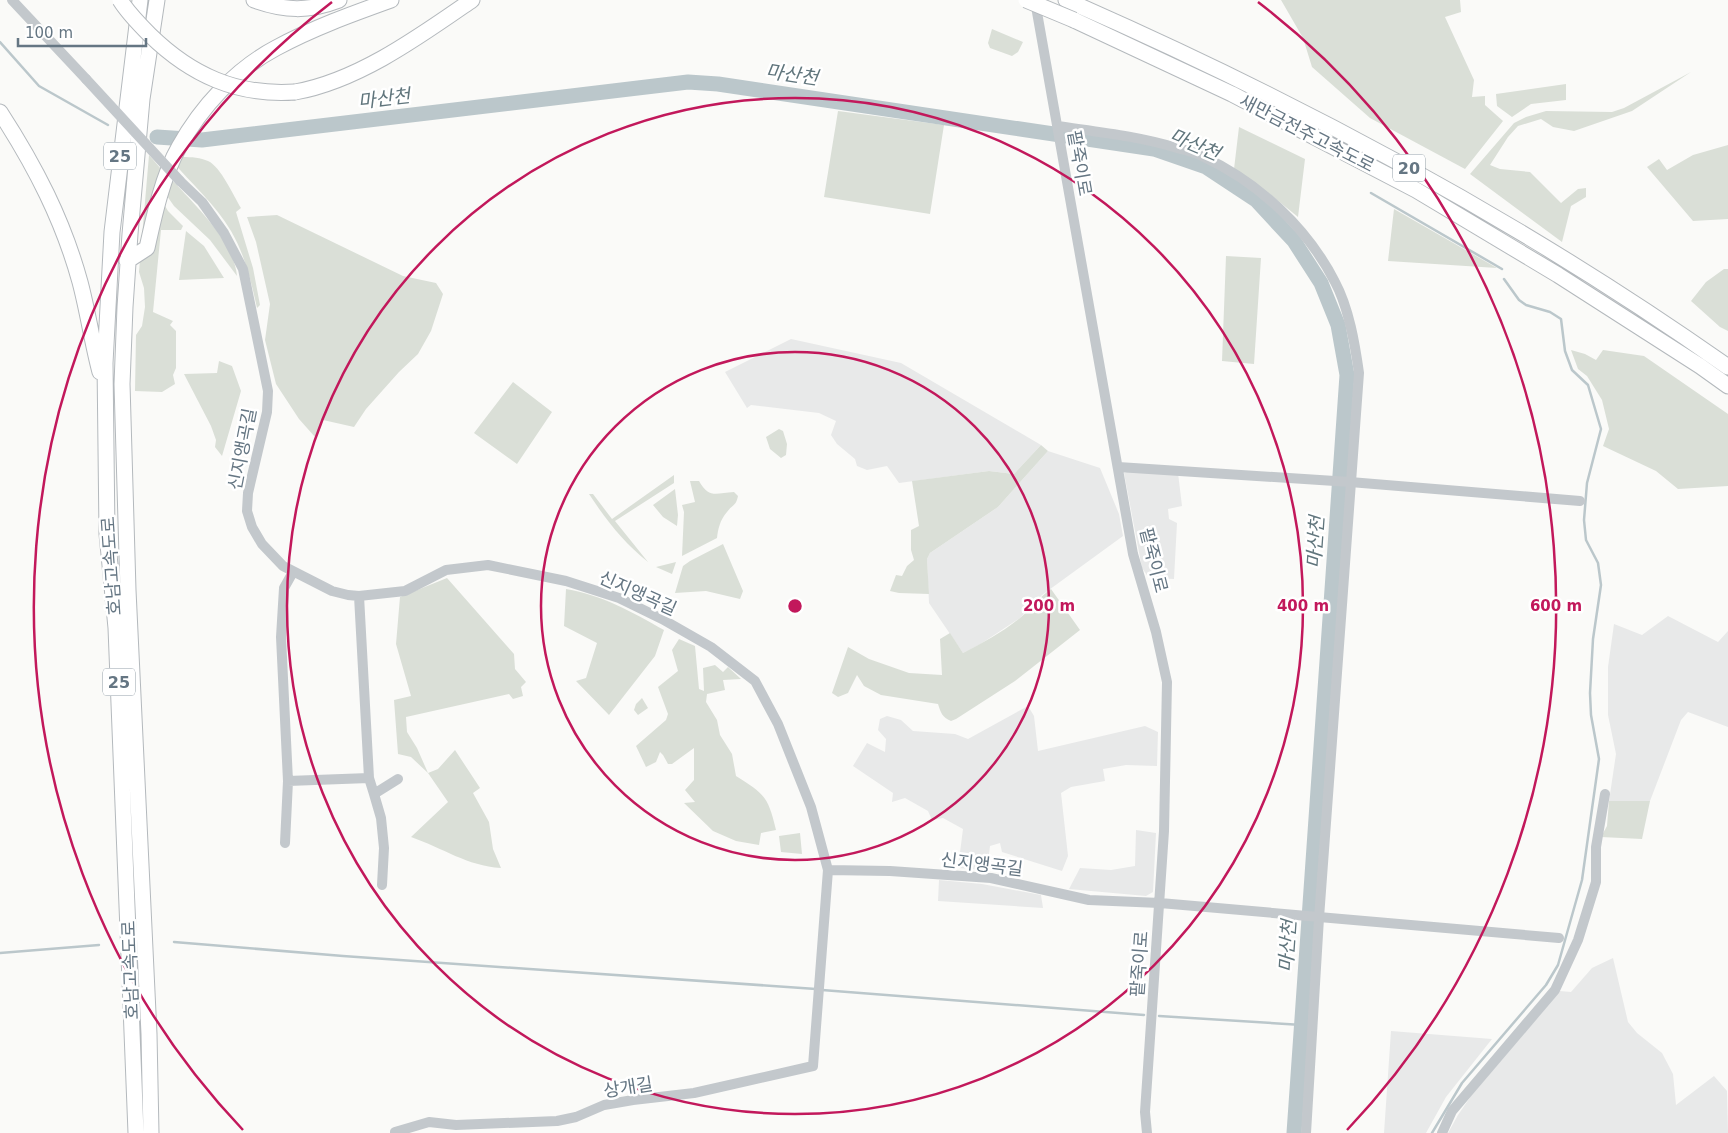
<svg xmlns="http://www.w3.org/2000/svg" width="1728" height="1133" viewBox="0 0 1728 1133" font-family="'DejaVu Sans','Noto Sans KR',sans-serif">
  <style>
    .built { fill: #e8e9e9 }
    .green { fill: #dadfd7 }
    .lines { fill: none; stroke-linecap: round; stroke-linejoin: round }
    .stream { stroke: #bbc7cb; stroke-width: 2.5 }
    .river { stroke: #bbc7cb; stroke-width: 15 }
    .highway-casing { stroke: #b4b9bd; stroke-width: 17 }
    .minor { stroke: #c3c8cc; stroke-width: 10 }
    .highway { stroke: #fff; stroke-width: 15 }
    .highway-bridge-casing { stroke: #b4b9bd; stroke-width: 17; stroke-linecap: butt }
    .minor-bridge { stroke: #c3c8cc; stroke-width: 10 }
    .highway-bridge { stroke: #fff; stroke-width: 15 }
    .ring { fill: none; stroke: #c2185b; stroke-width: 2.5 }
    .labels { text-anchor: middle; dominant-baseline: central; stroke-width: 5; stroke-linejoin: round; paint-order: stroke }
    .shield { fill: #fff; stroke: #939fa8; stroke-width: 1 }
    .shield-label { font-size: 16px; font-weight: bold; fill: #657683 }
    .street-label { font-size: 18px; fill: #657683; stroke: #fff }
    .water-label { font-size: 19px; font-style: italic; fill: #60757c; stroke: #fff }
    .centre { fill: #c2185b; stroke: #fff; stroke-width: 2.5 }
    .ring-label { font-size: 15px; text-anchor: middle; font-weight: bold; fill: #c2185b; stroke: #fff; stroke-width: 5; stroke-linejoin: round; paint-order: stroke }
  </style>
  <rect width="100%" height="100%" fill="#fafaf8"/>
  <!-- built -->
  <path class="built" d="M791,339l110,24 140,82 -27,29 -25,-3 -90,12 -12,-17 -20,4 -10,-4 -2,-7 -18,-15 -6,-9 5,-14 -17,-8 -68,-8 -4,3 -22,-36z
    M1048,451l52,17 19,46 4,22 -81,59 -22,23 -41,27 -16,8 -34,-50 -2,-44 3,-6 68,-46z
    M1133,470l45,3 4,33 -14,3 1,10 8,4 -3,56 -25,-1 -7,-10 -18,-95z
    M1668,616l50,26 10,-11v96l-40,-15 -7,8 -31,81h-41l7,-47 -8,-39v-48l6,-43 28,11z
    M1028,706l6,10 4,35 107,-25 13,6 -1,34 -31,-1 -23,4 2,12 -34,6 -10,6 7,63 -6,15 -60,-19 -2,-9 -10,3 -3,24 -29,-2 5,-39 -20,-11 -11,2 -4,-9 -23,-13 -13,4 1,-9 -40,-27 14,-23 18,9 1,-13 -8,-9 2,-11 7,-3 14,4 12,11 42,3 13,5z
    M1136,830l20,3 -3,59 -7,4 -77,-7 11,-21 31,2 24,-4z
    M939,880l43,4 59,11 2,13 -105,-7z
    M1613,958l15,64 9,11 25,20 11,21 3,31 38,-29 13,15 1,42h-280l10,-18 13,-19 89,-105 11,1 21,-24z
    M1391,1031l101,8 -46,58 -20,36h-42z"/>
  <!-- green -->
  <path class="green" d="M1281,0h179l1,12 -16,5 29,63 -2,17 13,-1v9l18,16 -38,48 -95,-51 -58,-51 -9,-29z
    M992,29l31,13 -5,10 -6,4 -22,-8 -2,-5z
    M1691,72l-59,39 -58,20 -21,-4 -12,-8 -23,7 -10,11 -18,28 10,4 30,3 31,31 17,-14 8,-1v9l-15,9 -9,36 -92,-68 44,-51 12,-6 20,-6 66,1 12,-4z
    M1566,84v16l-35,4 -19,13 -15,-11 -1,-12z
    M838,111l106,14 -14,89 -106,-17z
    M1239,127l66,32 -7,58 -27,-22 -37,-26z
    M1728,145v74l-35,2 -46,-54 12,-8 8,11 26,-15z
    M149,155l12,14 -1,28 8,14 15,15 -2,4h-20l-8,82 20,9 -3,4 6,6v37l-3,7 2,9 -13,8 -27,-1 1,-56 6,-9 3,-19 -1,-19 -5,-16z
    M173,157c10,0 25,-1 35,4 13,6 25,34 33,47l-5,4 17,56 7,37 -3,3c-6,-27 -12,-53 -26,-77 -15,-26 -40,-48 -60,-71z
    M168,180l6,2c22,24 60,60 63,94l-27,-36 -36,-34 -7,-10z
    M1394,209l103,59 -109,-7z
    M277,215l126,61 33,7 7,11 -12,37 -13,23 -19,18 -33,37 -12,18 -31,-7 -8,17 -16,-18 -23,-35 -11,-44 5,-36 -14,-62 -9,-25z
    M186,231l18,15 20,32 -45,2z
    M1226,256l35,2 -7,106 -32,-3z
    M1724,269h4v62l-8,-4 -29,-26 15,-19z
    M1571,350l14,4 11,6 7,-10 41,6 84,58v72l-50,3 -22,-18 -53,-25 6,-17 -7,-29 -15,-24 -9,-7z
    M219,361l13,5 9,25 -19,65 -7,-9 1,-7 -5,-14 -27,-52 33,-1z
    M513,382l39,30 -35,52 -43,-31z
    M779,429l4,2 4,13 -1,11 -5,3 -11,-9 -4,-12z
    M1041,445l7,6 -50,56 -68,46 -3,6 2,35 -30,-1 -9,-2 6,-16 6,1 5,-10 7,-6 -3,-10v-20l8,-4 -7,-45 77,-10 25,3z
    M674,475v8l-59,38 33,41c-24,-19 -42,-42 -59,-68h4l19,25z
    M690,481h9c10,18 17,12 35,11l4,4c-2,10 -5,8 -11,16 -7,8 -9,17 -10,26l-35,18 2,-44 -2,-7 13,-3z
    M675,489l3,26 -1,11 -14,-9 -10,-12z
    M723,544l20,47 -3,8 -34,-8 -31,2 8,-27 7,-5z
    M676,562l-4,12 -16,-7z
    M447,578l67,76 1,15 11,13 -5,5 2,9 -10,3 -4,-5 -103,23 1,15 10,16 11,25 10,-4 17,-19 25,38 -7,5 16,29 4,27 8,19c-34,-2 -58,-20 -90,-31l37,-35 -20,-29 -17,-16 -13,-3 -4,-54 17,-4 -15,-52 4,-47z
    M566,589c36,6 66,23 98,41l-9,26 -46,59 -33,-34 10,-3 11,-35 -33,-17z
    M1051,589l29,41 -65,51 -59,38 -5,2c-9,-4 -10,-8 -13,-17l-57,-9 -17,-9 -7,-11 -9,18 -10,4 -6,-4 16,-46 21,12 40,14 33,2 -2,-36 10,-6 13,20c20,-10 40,-21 57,-35 11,-9 19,-21 31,-29z
    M679,639l16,7 4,43 5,2 -1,-23 12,-3 8,7 5,-5 13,12 -18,1 2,10 -18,4 -1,8 11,18 3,15 12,19 4,22c29,18 32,21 40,54l-15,3 -2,12 -23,-4 -23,-10 -29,-28 11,-1 -10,-12 9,-10v-32l-22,16h-4l-5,-9 -3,-3 -4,10 -10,5 -10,-21 30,-26 2,-6 -10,-27 20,-16 -6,-21z
    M642,698l6,10 -10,7 -4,-5 2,-6z
    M1609,801h41l-8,38 -41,-2 6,-11z
    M800,833l2,21 -21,-2 -2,-16z"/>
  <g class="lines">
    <!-- stream -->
    <path class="stream" d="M0,42l39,44 69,39
      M1371,193l131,76
      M174,942l169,14 473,33
      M0,953l99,-8
      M822,990l322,25
      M1159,1016l143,9
      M1432,1133l30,-50 84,-98 12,-20 24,-85 17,-121 -8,-44 -1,-22 3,-54 8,-54 -3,-22 -12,-23 -2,-20 3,-37 14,-54 -13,-44 -16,-15 -7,-19 -4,-32 -11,-7 -24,-7 -7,-5 -15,-21"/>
    <!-- river -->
    <path class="river" d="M157,137l45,3 486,-58 30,2 436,65 52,18 50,33 38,41 27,42 17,42 9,50 -53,758"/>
    <!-- highway casing -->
    <g class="highway-casing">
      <path id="highway" d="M254,0c31,11 54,12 85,0
        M1066,0c231,101 455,221 662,367
        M1074,20l158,74 184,96 142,85 142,91 28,20
        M295,92c63,-11 125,-56 177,-92
        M0,112c35,54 63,108 80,170 8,30 12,60 20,90
        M127,261l20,-13c7,-32 16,-73 32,-101 22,-40 57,-78 97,-99 37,-20 76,-34 115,-48
        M136,1133l-20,-505 -9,-94 -2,-171 7,-131 28,-232
        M151,1133l-2,-99 -21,-444 -6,-206 3,-77 5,-73 12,-135 15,-99"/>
    </g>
    <!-- minor -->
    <path class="minor" d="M12,0l74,79
      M1035,1l98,553 23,78 11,50 -3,149 -19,281 2,21
      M1057,126c41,6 81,10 120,22 8,2 18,4 25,8 56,26 105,71 133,126 14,26 20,62 24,91l-40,545 -13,215
      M180,181l22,21 22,31 19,36 25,122 -1,21 -19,81 -1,18 5,16 10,17 21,22 49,25 16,4 11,1 46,-5 41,-21 42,-5 78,16 53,17 43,21 49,28 44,34 23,43 33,83 17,63 -15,196 -119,27 -61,7 -29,5 -28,12 -19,4 -101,4 -27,-3 -34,10v1
      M1118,467l232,15 230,19
      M293,572l-9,16 -3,49 7,144 81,-3
      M359,596l10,182 5,16 24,-15
      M374,794l7,24 3,30 -2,37
      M285,843l3,-62
      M828,870l62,1 101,7 98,22 71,3 399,35
      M1442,1133l10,-22 103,-121 23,-50 18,-58v-35l9,-53"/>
    <!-- highway -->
    <use href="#highway" class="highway"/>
    <!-- highway-bridge casing -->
    <g class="highway-bridge-casing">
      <path id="highway-bridge" d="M120,0c8,13 19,24 30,35 41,40 87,61 145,57
        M1026,0l48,20"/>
    </g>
    <!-- minor-bridge -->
    <path class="minor-bridge" d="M86,79l94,102"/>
    <!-- highway-bridge -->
    <use href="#highway-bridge" class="highway-bridge"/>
  </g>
  <!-- distance rings -->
  <g class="ring">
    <circle cx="795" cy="606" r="254"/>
    <circle cx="795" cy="606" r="508"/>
    <path d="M243 1130A761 761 0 0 1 332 2M1258 2A761 761 0 0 1 1347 1130"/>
  </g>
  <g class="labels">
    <!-- shield labels -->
    <g class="shield">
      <rect x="104" y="142.5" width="32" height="27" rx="4"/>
      <rect x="1393" y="154.5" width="32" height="27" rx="4"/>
      <rect x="103" y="668.5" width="32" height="27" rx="4"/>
    </g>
    <g class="shield-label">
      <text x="120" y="156">25</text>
      <text x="1409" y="168">20</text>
      <text x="119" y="682">25</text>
    </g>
    <!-- street labels -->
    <g class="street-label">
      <text transform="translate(1307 133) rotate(27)">새만금전주고속도로</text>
      <text transform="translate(1080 163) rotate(80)">팥죽이로</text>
      <text transform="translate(242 449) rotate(-79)">신지앵곡길</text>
      <text transform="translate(1154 560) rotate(76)">팥죽이로</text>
      <text transform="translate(111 566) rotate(-94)">호남고속도로</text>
      <text transform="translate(638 593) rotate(24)">신지앵곡길</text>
      <text transform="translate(982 864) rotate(7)">신지앵곡길</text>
      <text transform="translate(1139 964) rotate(-86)">팥죽이로</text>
      <text transform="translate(130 970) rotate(-92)">호남고속도로</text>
      <text transform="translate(628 1087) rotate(-9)">상개길</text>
    </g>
    <!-- water labels -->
    <g class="water-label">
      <text transform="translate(792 74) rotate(8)">마산천</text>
      <text transform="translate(384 98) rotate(-7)">마산천</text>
      <text transform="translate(1195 144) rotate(23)">마산천</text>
      <text transform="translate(1315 542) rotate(-86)">마산천</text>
      <text transform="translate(1287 946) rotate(-86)">마산천</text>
    </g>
  </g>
  <circle cx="795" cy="606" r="8" class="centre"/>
  <g class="ring-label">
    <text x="1049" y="611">200 m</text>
    <text x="1303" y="611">400 m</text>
    <text x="1556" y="611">600 m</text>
  </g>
  <!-- scale -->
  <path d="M18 38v8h128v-8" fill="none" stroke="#657683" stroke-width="2.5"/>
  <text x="25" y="38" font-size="15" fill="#657683" stroke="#ffffff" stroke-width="4" paint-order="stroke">100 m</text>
</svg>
